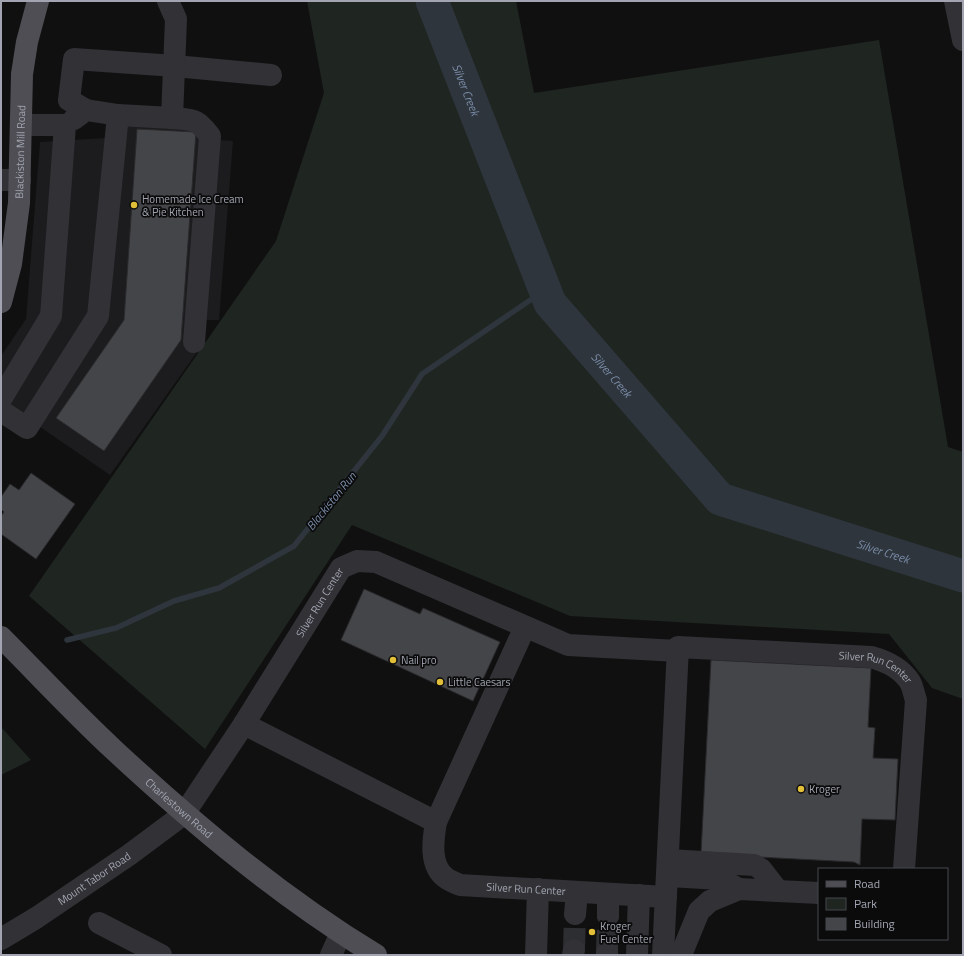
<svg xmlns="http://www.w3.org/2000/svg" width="964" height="956" viewBox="0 0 964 956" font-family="'Titillium Web',sans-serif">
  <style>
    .built { fill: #1c1c1e }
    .green { fill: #1f2520 }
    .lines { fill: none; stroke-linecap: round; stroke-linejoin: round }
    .stream { stroke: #2f353d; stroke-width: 5.5 }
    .river { stroke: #2f353d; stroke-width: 33 }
    .building { fill: #444549; stroke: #2a2a2d }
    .minor-tunnel { stroke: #2d2e31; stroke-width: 22; stroke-dasharray: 22 11; stroke-linecap: butt }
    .minor { stroke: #313136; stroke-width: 22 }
    .major { stroke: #4e4e54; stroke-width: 22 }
    .poi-dot { fill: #e1bf38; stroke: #0b0b0c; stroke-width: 1.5 }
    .labels { text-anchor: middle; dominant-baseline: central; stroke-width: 3.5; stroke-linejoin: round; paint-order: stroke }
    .street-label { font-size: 11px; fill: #a2a5b1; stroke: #0b0b0c }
    .poi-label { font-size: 11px; fill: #a2a5b1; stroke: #0b0b0c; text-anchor: start }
    .water-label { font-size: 12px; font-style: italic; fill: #7b8eaa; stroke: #0b0b0c }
  </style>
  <rect width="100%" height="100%" fill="#101011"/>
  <!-- built -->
  <path class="built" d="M138,120l75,1 5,19 15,1 -14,179h-16l-6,32 -87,123 -109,-75v-44l25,-37 14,-177 66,-4z"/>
  <!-- green -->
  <path class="green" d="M307,1h209l18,92 345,-53 69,407 15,5v247l-31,-11 -43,-54 -319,-18 -218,-91 -147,224 -176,-153 247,-355 48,-148z
    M1,727l30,33 -30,15z"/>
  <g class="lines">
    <!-- stream -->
    <path class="stream" d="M67,640l49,-12 58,-27 45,-13 75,-42 88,-110 40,-62 123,-84"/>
    <!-- river -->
    <path class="river" id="s1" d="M432,1l118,302 170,196 243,77"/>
  </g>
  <!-- building -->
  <path class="building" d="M137,129l59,3 -15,208 -77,111 -48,-33 68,-98z
    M31,473l44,31 -39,55 -35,-25v-18l3,-4 -3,-3v-12l9,-13 9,6z
    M364,589l56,25 3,-6 77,34 -27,59 -132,-61z
    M711,660l160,8 -3,59 7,1 -2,30 25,1 -3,61 -33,-1 -2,46 -6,-3 -153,-8z"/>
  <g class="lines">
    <!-- minor-tunnel -->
    <path class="minor-tunnel" d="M574,950l1,-36
      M607,952l1,-36"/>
    <!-- minor -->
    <g class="minor">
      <path d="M955,1l8,39"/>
      <path d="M86,110l-17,-10 5,-41 101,7 96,9"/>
      <path d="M172,118c22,2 24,0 38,18l-16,206"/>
      <path d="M74,119l12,-9 32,5 54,3 4,-99 -8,-18"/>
      <path d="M1,180h19"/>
      <path d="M1,399l50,-83 14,-191h-44"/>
      <path d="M1,411l26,17 71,-112 20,-201"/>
      <path id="s2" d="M525,627l-89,195c-3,18 -7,44 10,56 4,3 10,5 14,7l206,12"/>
      <path d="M244,724l192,98"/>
      <path d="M668,860l86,5 7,4 17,22"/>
      <path d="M668,876l53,3 18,10"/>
      <path d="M575,914l2,-22"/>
      <path d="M608,916v-22"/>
      <path d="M99,923l62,32"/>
      <path id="s3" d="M1,939l35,-21 93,-63 55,-41 60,-90 97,-156 16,-7 19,1 192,83 110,6"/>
      <path d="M331,955l10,-22"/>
      <path d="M536,955l2,-66"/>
      <path d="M573,955l1,-5"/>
      <path d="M607,955v-3"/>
      <path d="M637,955l2,-60"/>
      <path id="s4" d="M663,955l15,-308 193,10c15,4 30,11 39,25 3,5 4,13 6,18l-12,169"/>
      <path d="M681,955l18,-44 11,-10 29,-12 80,4"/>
    </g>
    <!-- major -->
    <g class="major">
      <path id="s5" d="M1,302l10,-38 8,-61 3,-129 5,-32 11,-41"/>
      <path id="s6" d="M1,637c38,38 74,77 113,113 82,76 167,147 262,205"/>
    </g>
  </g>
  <!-- markers -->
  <g class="poi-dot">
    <circle cx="134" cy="205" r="4"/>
    <circle cx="393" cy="660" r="4"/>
    <circle cx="440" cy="682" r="4"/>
    <circle cx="801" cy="789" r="4"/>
    <circle cx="592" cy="932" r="4"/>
  </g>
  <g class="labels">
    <!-- street labels -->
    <g class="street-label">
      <text stroke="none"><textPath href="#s5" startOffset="152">Blackiston Mill Road</textPath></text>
      <text stroke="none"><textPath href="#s3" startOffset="473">Silver Run Center</textPath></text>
      <text stroke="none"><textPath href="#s4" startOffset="509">Silver Run Center</textPath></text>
      <text stroke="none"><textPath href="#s6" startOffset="247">Charlestown Road</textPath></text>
      <text stroke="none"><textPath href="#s3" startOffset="111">Mount Tabor Road</textPath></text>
      <text stroke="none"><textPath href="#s2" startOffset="356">Silver Run Center</textPath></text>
    </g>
    <!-- poi labels -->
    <g class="poi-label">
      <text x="142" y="199">Homemade Ice Cream<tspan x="142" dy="13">&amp; Pie Kitchen</tspan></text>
      <text x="401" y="660">Nail pro</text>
      <text x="448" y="682">Little Caesars</text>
      <text x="809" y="789">Kroger</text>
      <text x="600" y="926">Kroger<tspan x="600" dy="13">Fuel Center</tspan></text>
    </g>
    <!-- water labels -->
    <g class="water-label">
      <text stroke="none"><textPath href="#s1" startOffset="95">Silver Creek</textPath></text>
      <text stroke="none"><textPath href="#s1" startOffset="419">Silver Creek</textPath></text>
      <text transform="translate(331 501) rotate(-51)">Blackiston Run</text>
      <text stroke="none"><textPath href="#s1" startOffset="755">Silver Creek</textPath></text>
    </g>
  </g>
  <!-- border -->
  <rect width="964" height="956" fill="none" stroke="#a2a5b1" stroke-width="4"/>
  <!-- legend -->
  <rect x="818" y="868" width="130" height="72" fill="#0b0b0c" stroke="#47494e"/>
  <rect x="826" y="881" width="20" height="6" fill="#4e4e54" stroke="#47494e"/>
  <text x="854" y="888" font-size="12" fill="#a2a5b1">Road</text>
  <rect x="826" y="898" width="20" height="12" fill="#1f2520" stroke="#47494e"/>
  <text x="854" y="908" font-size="12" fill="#a2a5b1">Park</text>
  <rect x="826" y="918" width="20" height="12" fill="#444549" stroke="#47494e"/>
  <text x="854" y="928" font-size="12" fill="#a2a5b1">Building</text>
</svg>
